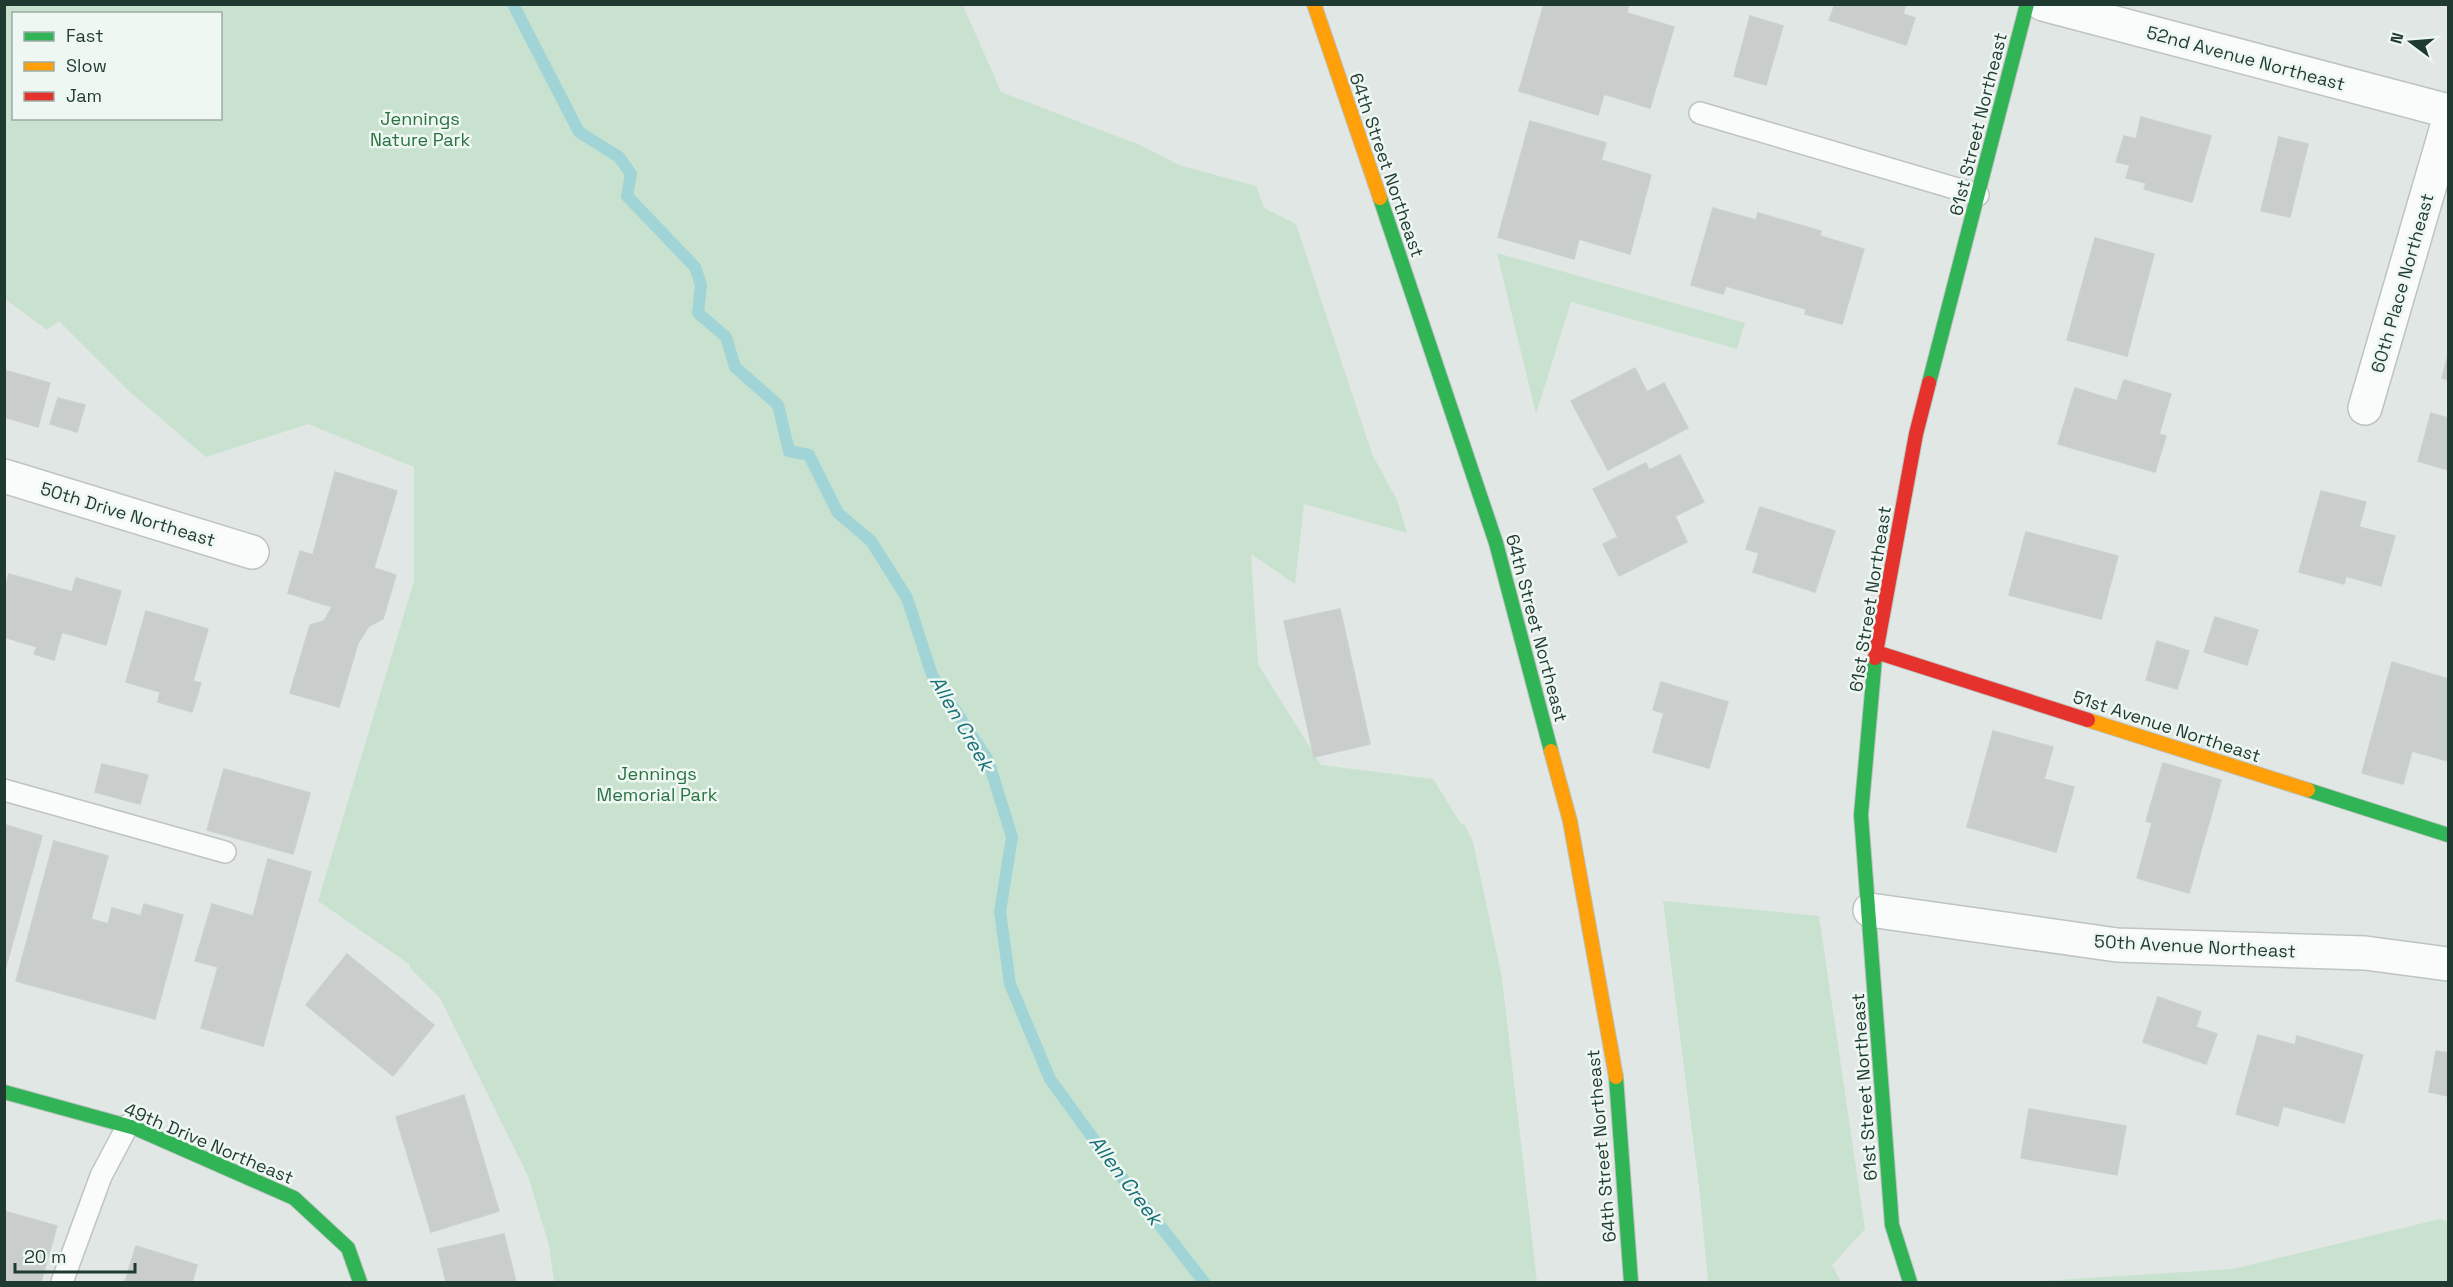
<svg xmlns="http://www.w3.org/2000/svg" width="2453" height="1287" viewBox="0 0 2453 1287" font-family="'Space Grotesk',sans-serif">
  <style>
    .green { fill: #c9e2cf; fill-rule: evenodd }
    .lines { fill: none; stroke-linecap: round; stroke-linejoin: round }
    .stream { stroke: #a0d4d7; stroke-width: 12 }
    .building { fill: #c9cecc; stroke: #cad0cd; stroke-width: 1.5 }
    .lane-casing { stroke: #bec4c1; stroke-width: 24 }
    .street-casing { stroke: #bec4c1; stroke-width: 36 }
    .fast-casing { stroke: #bbc3c0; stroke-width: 16 }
    .slow-casing { stroke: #bbc3c0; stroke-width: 16 }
    .jam-casing { stroke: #bbc3c0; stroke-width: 16 }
    .lane { stroke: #fafbfb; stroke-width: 21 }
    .street { stroke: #fafbfb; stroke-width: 33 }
    .fast { stroke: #30b455; stroke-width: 14 }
    .slow { stroke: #ff9f0a; stroke-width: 14 }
    .jam { stroke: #e5322d; stroke-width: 14 }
    .labels { text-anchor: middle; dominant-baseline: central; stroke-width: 5; stroke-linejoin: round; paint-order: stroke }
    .street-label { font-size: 18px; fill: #1f3b31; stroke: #eff7f2 }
    .park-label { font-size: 18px; fill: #287240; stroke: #eff7f2 }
    .water-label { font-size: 20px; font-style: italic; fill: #186f78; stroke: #eff7f2 }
  </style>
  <rect width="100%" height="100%" fill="#e1e7e4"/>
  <!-- green -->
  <path class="green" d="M5,5h958l38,87 139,53 39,20 77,21 8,22 32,16 76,230 25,46 10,33 -103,-29 -9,80 -44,-30 7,110 63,101 112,14 28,45 4,1 8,17 29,136 35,304h-983l-5,-37 -21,-69 -88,-178 -29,-29 -2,-5 -91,-63 96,-320v-114l-106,-43 -102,33 -76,-65 -71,-71 -12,9 -42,-31zM14,14h206v104h-206z
    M1497,253l248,70 -8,26 -166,-47 -35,112z
    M1663,901l156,15 46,313 -33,36 9,17h-133l-8,-88z
    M2440,1219l8,3v60h-424l209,-13z"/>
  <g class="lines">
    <!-- stream -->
    <path class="stream" d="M513,4l66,128 40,25 12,17 -4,22 68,71 6,18 -3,28 28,24 9,30 43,38 11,46 20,4 29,58 33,28 36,57 25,77 56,85 24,77 -12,75 10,72 40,95 61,84 93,119"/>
  </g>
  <!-- building -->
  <path class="building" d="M1544,4h85l-2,9 47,14 -24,81 -46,-14 -6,21 -79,-24z
    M1835,4h71l-3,10 12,4 -9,27 -77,-25z
    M1750,16l33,10 -17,59 -32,-9z
    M2141,117l70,19 -19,66 -48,-13 2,-6 -20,-5 4,-13 -14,-3 8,-26 12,3z
    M1530,121l76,22 -5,17 50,15 -21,79 -51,-15 -5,20 -76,-22z
    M2279,137l29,7 -18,73 -29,-6z
    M1713,208l43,12 2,-7 63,18 -1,5 44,13 -22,75 -37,-10 1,-5 -80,-23 -3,8 -32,-9z
    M2095,238l59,16 -27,102 -60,-16z
    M2448,355v25l-6,-2z
    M1635,368l12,24 17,-9 24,45 -80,42 -37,-69z
    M4,370l46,13 -12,44 -34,-10z
    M2124,380l47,14 -12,40 7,2 -11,36 -97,-28 17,-56 42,13z
    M58,398l27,7 -8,27 -27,-8z
    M2431,413l17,5v52l-30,-9z
    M1680,455l24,47 -29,14 12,26 -68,34 -16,-32 15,-7 -25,-48 53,-26 3,7z
    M335,472l62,19 -23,77 22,7 -13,44 -14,7 -11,17 -19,64 -49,-14 20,-68 14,-4 8,-14 -44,-14 12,-42 13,4z
    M2321,491l45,11 -7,25 36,9 -14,50 -35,-10 -2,8 -45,-12z
    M1760,507l75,24 -20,61 -62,-20 6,-19 -13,-4z
    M2026,532l92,24 -17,63 -92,-24z
    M9,574l63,18 4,-14 45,13 -15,54 -44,-13 -8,28 -20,-6 3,-7 -33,-10v-46z
    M1340,609l30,135 -56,13 -30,-136z
    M146,611l62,18 -15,52 8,2 -9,29 -34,-10 2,-10 -34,-10z
    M2215,617l43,13 -11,35 -43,-13z
    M2157,641l32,10 -12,38 -31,-9z
    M2392,662l56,17v82l-36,-10 -9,33 -41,-11z
    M1661,682l67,20 -19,66 -56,-16 11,-39 -11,-3z
    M1993,731l60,16 -9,32 30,8 -18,65 -89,-25z
    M2163,763l58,17 -32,113 -52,-15 15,-55 -6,-2z
    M102,764l46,11 -8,29 -45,-12z
    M224,769l86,24 -17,61 -86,-24z
    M6,825l36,11 -38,138v-145z
    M54,841l54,15 -17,63 17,5 4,-16 29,8 3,-12 39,11 -28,104 -139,-38z
    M268,859l43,13 -48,174 -62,-18 17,-61 -23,-6 17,-57 41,12z
    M347,954l87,71 -41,51 -87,-71z
    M2158,997l43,15 -5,15 21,7 -11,30 -63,-22z
    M2258,1035l37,10 2,-9 66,19 -19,68 -61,-17 -5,20 -42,-12z
    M2436,1051l12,2v43l-19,-4z
    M464,1095l35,116 -68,21 -35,-115z
    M2029,1109l97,17 -9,49 -96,-17z
    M4,1211l53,15 -16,56h-37z
    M504,1234l12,48h-70l-8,-33z
    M136,1246l61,19 -5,17h-67z"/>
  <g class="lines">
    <!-- lane casing -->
    <g class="lane-casing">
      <path id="lane" d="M1700,113l278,82
        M4,790l221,62
        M62,1282l39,-106 27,-51"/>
    </g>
    <!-- street casing -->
    <g class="street-casing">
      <path id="street" d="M2043,4l405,107
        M2365,408l83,-285
        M4,476l248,76
        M1870,910l247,35 248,8 83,11"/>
    </g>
    <!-- fast casing -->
    <g class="fast-casing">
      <path id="fast" d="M1380,198l116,345 55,208
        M1929,383l98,-379
        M1875,658l-14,157 31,410 18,57
        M2308,790l140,45
        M1616,1077l15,205
        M4,1092l131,36 159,70 54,50 12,34"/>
    </g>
    <!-- slow casing -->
    <g class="slow-casing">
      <path id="slow" d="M1314,4l66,194
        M2088,720l220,70
        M1551,751l19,70 46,256"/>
    </g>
    <!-- jam casing -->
    <g class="jam-casing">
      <path id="jam" d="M1876,652l212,68
        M1875,658l41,-224 13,-51"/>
    </g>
    <!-- lane -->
    <use href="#lane" class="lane"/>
    <!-- street -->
    <use href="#street" class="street"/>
    <!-- fast -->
    <use href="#fast" class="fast"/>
    <!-- slow -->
    <use href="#slow" class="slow"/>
    <!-- jam -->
    <use href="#jam" class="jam"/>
  </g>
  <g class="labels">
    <!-- street labels -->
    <g class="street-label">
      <text transform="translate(2246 58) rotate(15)">52nd Avenue Northeast</text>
      <text transform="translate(1978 124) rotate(-76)">61st Street Northeast</text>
      <text transform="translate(1387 165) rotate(71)">64th Street Northeast</text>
      <text transform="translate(2402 283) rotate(-74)">60th Place Northeast</text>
      <text transform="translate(128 514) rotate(17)">50th Drive Northeast</text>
      <text transform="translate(1870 599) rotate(-81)">61st Street Northeast</text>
      <text transform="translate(1537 628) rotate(75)">64th Street Northeast</text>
      <text transform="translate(2167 726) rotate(18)">51st Avenue Northeast</text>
      <text transform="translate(2195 946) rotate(3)">50th Avenue Northeast</text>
      <text transform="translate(1864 1087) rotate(-94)">61st Street Northeast</text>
      <text transform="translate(209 1143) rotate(23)">49th Drive Northeast</text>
      <text transform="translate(1601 1146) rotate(-95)">64th Street Northeast</text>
    </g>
    <!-- park labels -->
    <g class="park-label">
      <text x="420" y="118">Jennings<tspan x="420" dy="21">Nature Park</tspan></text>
      <text x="657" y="773">Jennings<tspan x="657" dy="21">Memorial Park</tspan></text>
    </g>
    <!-- water labels -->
    <g class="water-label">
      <text transform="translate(962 723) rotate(60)">Allen Creek</text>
      <text transform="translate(1126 1180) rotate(53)">Allen Creek</text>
    </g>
  </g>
  <!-- border -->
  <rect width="2453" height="1287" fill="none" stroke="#1f3b31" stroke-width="12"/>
  <!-- legend -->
  <rect x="12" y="12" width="210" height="108" fill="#eff7f2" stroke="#9caca5" stroke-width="1.5"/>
  <rect x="24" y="32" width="30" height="9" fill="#30b455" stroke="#9caca5" stroke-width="1.5"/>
  <text x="66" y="42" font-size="18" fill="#1f3b31">Fast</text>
  <rect x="24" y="62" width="30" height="9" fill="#ff9f0a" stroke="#9caca5" stroke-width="1.5"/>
  <text x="66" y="72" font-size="18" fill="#1f3b31">Slow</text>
  <rect x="24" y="92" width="30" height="9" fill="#e5322d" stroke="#9caca5" stroke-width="1.5"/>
  <text x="66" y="102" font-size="18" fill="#1f3b31">Jam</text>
  <!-- north arrow -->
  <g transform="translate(2411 42) rotate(286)" stroke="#eff7f2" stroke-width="4.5" paint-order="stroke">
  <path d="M0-4.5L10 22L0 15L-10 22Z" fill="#1f3b31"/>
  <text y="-9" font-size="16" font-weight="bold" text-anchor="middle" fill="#1f3b31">N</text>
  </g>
  <!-- scale -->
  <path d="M15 1263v9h120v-9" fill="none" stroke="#1f3b31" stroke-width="3"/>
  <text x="24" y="1263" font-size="18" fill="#1f3b31" stroke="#eff7f2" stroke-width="4.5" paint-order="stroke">20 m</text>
</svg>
